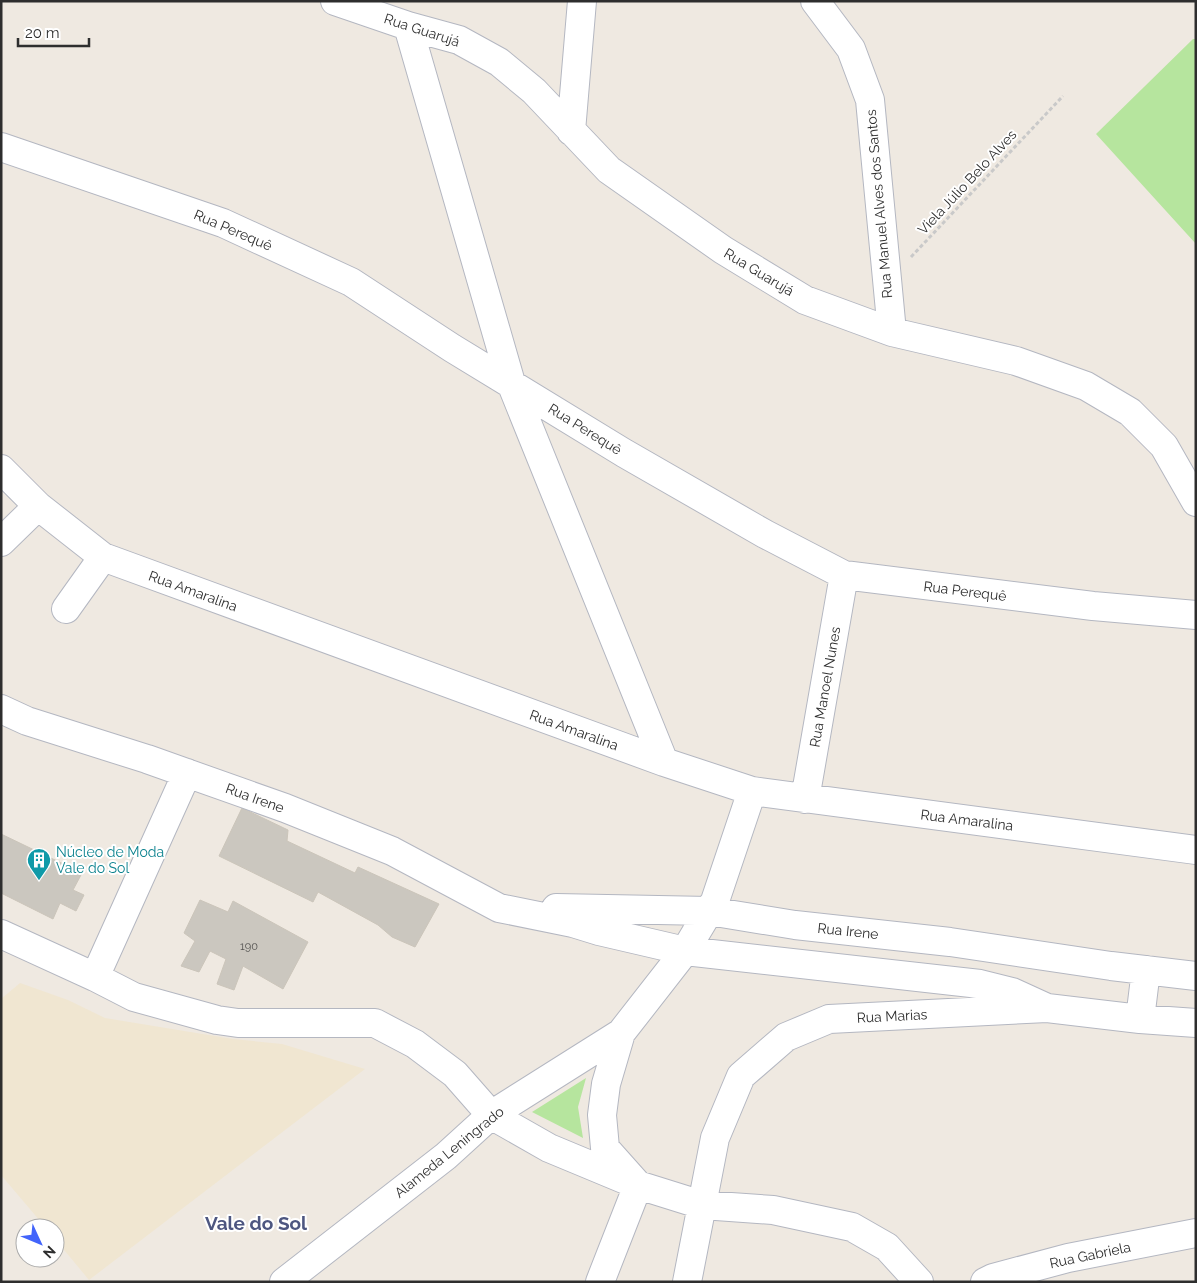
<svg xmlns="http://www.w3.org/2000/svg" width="1197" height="1283" viewBox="0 0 1197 1283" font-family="Raleway,sans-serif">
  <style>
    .education { fill: #f0e6d1 }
    .green { fill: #b6e59e }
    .building { fill: #cbc7bf; stroke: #cbc5ba }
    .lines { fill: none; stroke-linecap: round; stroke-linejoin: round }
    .minor-casing { stroke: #b4b7c1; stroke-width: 30 }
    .path { stroke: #c9c9c9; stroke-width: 3; stroke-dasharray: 4 2.5; stroke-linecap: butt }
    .minor { stroke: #fff; stroke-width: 28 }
    .labels { text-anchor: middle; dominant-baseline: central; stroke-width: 4; stroke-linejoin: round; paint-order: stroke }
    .number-label { font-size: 11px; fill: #555452 }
    .street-label { font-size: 14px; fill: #2e2e2e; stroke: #fff }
    .culture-label { font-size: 14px; fill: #0d838f; stroke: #fff; text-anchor: start }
    .district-label { font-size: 19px; font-weight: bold; fill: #4d5680; stroke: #fff }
  </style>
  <rect width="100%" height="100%" fill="#efe9e1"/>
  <!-- education -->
  <path class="education" d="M20,983l48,17 37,18 128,21 49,5 83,25 -276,211 -34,-41v-11h-9l-45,-53v-176z"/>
  <!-- green -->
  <path class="green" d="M1193,39h3v205l-100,-110z
    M586,1078l-8,29 5,31 -51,-26z"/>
  <!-- building -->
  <path class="building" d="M242,808l46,22 -1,11 68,32 3,-6 81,37 -24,43 -23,-10 -14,-12 -60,-33 -5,10 -94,-46z
    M1,834l81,39 -9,17 11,5 -8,16 -16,-8 -7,16 -52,-26z
    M200,900l28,12 5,-11 75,41 -25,47 -40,-23 -9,24 -17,-6 9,-25 -16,-8 -11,21 -18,-6 14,-25 -11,-8z"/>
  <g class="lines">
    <!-- minor casing -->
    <g class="minor-casing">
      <path id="minor" d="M335,1l73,25 51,14 40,22 35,29 75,79 114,80 82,50 87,32 124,29 70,25 44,26 34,34 32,56
        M815,1l36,48 19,51 22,232
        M408,26l103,357 153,379
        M571,131l11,-130
        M1,147l222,76 128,59 101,66 172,105 141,81 79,41 249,31 103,9
        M1,469l37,37 65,51 561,205 88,29 444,59
        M1,542l37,-36
        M66,609l37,-52
        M1,709l26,12 120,38 138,49 107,43 107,57 74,15 26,8 86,20 295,33 32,8 35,16
        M805,799l39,-224
        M556,908l153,3 86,14 155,17 161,24 85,10
        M1,934l94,43 39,20 83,23 21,3h137l40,21 40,30 36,41 58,33 89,37 64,20 71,5 79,17 35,20 32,35
        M95,977l92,-204
        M1140,1019l6,-49
        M284,1282l162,-126 45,-41 130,-82
        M600,1282l38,-97 -33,-37 -3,-33 4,-31 15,-51 64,-82 30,-50 37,-110
        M687,1282l28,-144 26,-62 45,-39 43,-18 218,-11 93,11 56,4
        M985,1282l8,-4 75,-20 128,-25"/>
    </g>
    <!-- path -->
    <path class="path" d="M911,257l152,-161"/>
    <!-- minor -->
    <use href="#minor" class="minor"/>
  </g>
  <!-- icons -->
  <defs>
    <g id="building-pin" transform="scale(1.25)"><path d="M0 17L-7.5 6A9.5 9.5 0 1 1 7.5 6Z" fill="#0f9aa8" stroke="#fff"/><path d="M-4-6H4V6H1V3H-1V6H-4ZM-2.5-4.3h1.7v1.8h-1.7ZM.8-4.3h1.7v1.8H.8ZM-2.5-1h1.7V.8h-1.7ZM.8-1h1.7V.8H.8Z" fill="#fff"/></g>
  </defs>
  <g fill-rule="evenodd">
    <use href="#building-pin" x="39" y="860"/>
  </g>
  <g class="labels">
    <!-- number labels -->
    <g class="number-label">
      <text x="249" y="946">190</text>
    </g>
    <!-- street labels -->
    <g class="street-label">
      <text transform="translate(422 30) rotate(18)">Rua Guarujá</text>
      <text transform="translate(967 182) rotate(-47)">Viela Júlio Belo Alves</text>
      <text transform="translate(879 204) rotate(-95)">Rua Manuel Alves dos Santos</text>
      <text transform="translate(233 230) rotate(23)">Rua Perequê</text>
      <text transform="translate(759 272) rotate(31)">Rua Guarujá</text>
      <text transform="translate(585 429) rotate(32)">Rua Perequê</text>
      <text transform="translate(193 591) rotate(20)">Rua Amaralina</text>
      <text transform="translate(965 591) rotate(7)">Rua Perequê</text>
      <text transform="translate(825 687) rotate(-80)">Rua Manoel Nunes</text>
      <text transform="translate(574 730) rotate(20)">Rua Amaralina</text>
      <text transform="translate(255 798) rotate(20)">Rua Irene</text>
      <text transform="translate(967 820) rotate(7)">Rua Amaralina</text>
      <text transform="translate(848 931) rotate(6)">Rua Irene</text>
      <text transform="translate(892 1016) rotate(-3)">Rua Marias</text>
      <text transform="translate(449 1152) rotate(-39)">Alameda Leningrado</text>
      <text transform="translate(1090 1255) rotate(-12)">Rua Gabriela</text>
    </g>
    <!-- culture labels -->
    <g class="culture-label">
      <text x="56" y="852">Núcleo de Moda<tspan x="56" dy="16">Vale do Sol</tspan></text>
    </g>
    <!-- district labels -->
    <g class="district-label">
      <text x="256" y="1223">Vale do Sol</text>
    </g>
  </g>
  <!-- border -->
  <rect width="1197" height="1283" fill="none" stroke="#2e2e2e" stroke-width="5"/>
  <!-- north arrow -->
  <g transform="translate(40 1243) rotate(134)"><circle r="24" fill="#ffffff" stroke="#ababab"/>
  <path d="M0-4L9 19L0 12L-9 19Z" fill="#4264fb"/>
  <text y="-8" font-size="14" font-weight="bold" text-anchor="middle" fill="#2e2e2e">N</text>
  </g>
  <!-- scale -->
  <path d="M18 38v8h71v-8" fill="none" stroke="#2e2e2e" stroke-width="2.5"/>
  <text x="25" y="38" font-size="15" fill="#2e2e2e" stroke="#ffffff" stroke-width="4" paint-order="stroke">20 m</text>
</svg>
